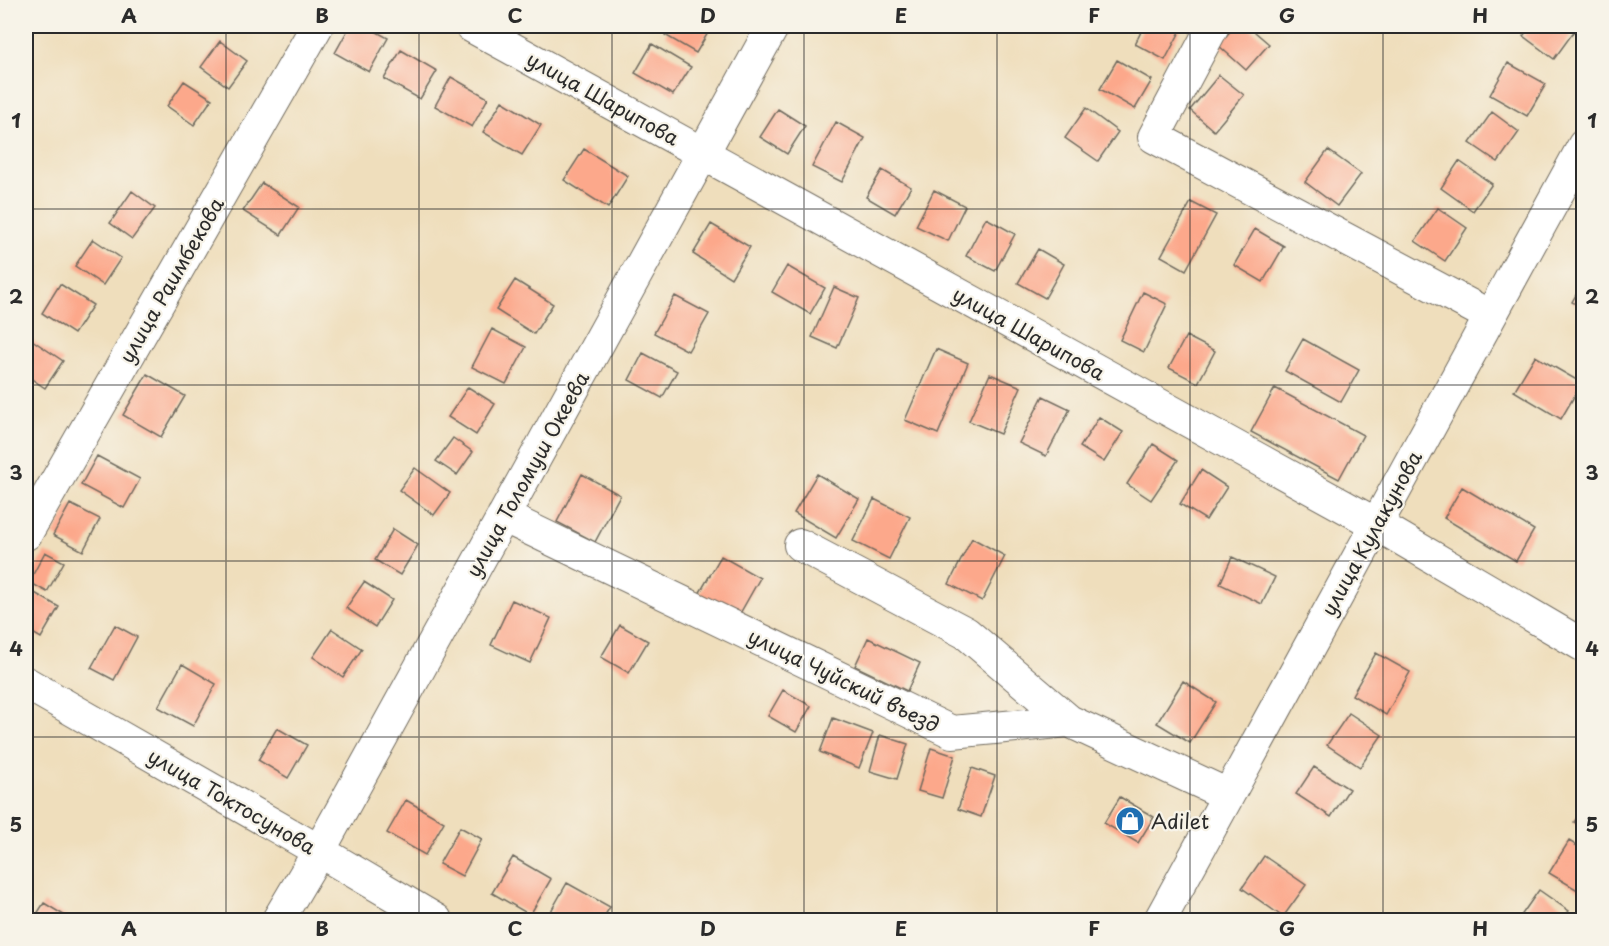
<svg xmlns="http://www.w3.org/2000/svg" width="1609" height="946" viewBox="0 0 1609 946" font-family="'Playpen Sans',sans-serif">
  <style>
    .building { fill: #fca88b }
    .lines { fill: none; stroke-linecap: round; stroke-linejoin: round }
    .minor-casing { stroke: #706a5e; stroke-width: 34 }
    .minor { stroke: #fff; stroke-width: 32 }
    .grid { fill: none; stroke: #2b2b2b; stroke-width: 1.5; stroke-opacity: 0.55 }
    .labels { text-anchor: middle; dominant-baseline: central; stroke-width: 4.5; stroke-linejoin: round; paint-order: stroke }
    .street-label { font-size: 20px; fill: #2b2b2b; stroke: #f7f3e8 }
    .poi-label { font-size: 20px; fill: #2b2b2b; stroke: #f7f3e8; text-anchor: start }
    .neatline { fill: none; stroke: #2b2b2b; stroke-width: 2 }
    .grid-label { font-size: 20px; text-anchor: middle; font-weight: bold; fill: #2b2b2b }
  </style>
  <rect width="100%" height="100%" fill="#f7f3e8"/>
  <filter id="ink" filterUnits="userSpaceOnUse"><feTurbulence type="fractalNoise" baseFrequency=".0167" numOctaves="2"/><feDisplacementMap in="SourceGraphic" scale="12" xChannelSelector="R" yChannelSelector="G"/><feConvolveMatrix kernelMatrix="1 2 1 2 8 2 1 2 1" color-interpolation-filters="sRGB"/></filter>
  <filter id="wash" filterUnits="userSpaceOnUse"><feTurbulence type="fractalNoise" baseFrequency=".008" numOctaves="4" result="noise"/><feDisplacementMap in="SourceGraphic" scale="24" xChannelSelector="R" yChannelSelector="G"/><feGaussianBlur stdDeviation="1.35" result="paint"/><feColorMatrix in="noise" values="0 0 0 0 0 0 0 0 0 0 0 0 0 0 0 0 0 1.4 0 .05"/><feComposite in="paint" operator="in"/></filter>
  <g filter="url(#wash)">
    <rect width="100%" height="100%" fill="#efdebc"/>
    <g id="blocks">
      <!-- building -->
      <path class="building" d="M350,26h16l22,12 -19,34 -34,-19z
        M671,26h41l-16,27 -31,-18z
        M1144,26h39l-18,34 -30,-16z
        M1235,26h13l21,18 -23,26 -28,-25z
        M1531,26h37l7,4 -21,29 -31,-23z
        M220,41l27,20 -19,26 -27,-20z
        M652,44l39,23 -18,28 -38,-22z
        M401,50l36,21 -17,28 -36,-20z
        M1117,60l35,20 -17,29 -35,-20z
        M1508,63l38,21 -19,32 -37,-21z
        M1219,75l25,20 -30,36 -24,-21z
        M451,77l37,21 -16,29 -37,-21z
        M184,81l28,18 -18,26 -27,-19z
        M502,101l39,24 -19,30 -39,-23z
        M1086,108l32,24 -20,29 -33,-23z
        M778,109l27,17 -18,28 -27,-17z
        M1492,112l27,20 -21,30 -28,-19z
        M836,122l29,16 -23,44 -30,-15z
        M584,149l44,27 -20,32 -44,-28z
        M1328,150l33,24 -24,32 -32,-24z
        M1459,161l33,23 -19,27 -32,-23z
        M882,170l29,17 -16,27 -29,-17z
        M262,183l37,24 -18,28 -38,-24z
        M934,190l31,16 -17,35 -32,-15z
        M132,191l23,17 -23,31 -22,-16z
        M1191,202l25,13 -30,55 -25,-14z
        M1438,208l29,20 -22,33 -30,-20z
        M986,218l29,16 -20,37 -29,-15z
        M711,224l39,23 -19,31 -38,-24z
        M1255,229l29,17 -21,36 -29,-17z
        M93,239l28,19 -18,27 -28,-19z
        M1038,249l26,15 -19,34 -27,-15z
        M787,266l38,22 -15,26 -38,-22z
        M515,280l38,24 -19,30 -38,-24z
        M1584,281v27l-12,-6z
        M60,284l33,21 -19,29 -32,-21z
        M834,287l25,11 -22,50 -25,-11z
        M1143,292l24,12 -23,48 -24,-12z
        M675,296l34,18 -21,37 -34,-18z
        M492,329l34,18 -20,37 -34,-17z
        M1186,336l29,15 -17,32 -29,-15z
        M1303,339l56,31 -18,32 -56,-31z
        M32,340l31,21 -18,27 -19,-13v-24z
        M936,349l32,14 -30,71 -33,-14z
        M643,353l34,18 -15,27 -33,-18z
        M1535,356l47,27 -21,36 -47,-28z
        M147,374l38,22 -24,41 -38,-22z
        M990,374l31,13 -21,47 -31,-13z
        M468,387l27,17 -19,31 -28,-18z
        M1275,388l88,47 -24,44 -88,-47z
        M1043,396l27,13 -24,47 -27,-13z
        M1099,417l24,15 -19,30 -24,-15z
        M453,438l20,14 -16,23 -21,-14z
        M1153,444l25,16 -27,40 -24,-16z
        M97,456l43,23 -16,29 -43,-23z
        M415,468l35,25 -16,22 -35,-25z
        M1201,470l26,17 -21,33 -26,-16z
        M582,474l38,21 -25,47 -38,-20z
        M817,474l42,25 -23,39 -42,-25z
        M1462,487l72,43 -18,31 -72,-43z
        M874,499l36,18 -21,42 -36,-18z
        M70,504l30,15 -17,32 -30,-16z
        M393,529l25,16 -18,30 -25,-15z
        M972,538l33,18 -23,45 -33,-17z
        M45,552l19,10 -17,30 -18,-10z
        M721,556l39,22 -22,39 -39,-23z
        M1232,557l43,20 -13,27 -42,-20z
        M364,582l28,18 -17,27 -29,-19z
        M26,588l33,19 -18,31 -15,-9z
        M512,600l39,18 -21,45 -39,-18z
        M115,625l22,12 -23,43 -23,-12z
        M620,625l28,16 -19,32 -28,-16z
        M332,629l30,20 -19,28 -30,-20z
        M868,638l52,25 -13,28 -52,-25z
        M1376,653l34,19 -24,43 -34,-20z
        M182,664l34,20 -23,42 -35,-19z
        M1183,681l33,21 -26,41 -33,-20z
        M783,690l28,16 -15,26 -28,-16z
        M1349,713l33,22 -22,32 -33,-22z
        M833,718l40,15 -14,35 -39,-16z
        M277,728l30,17 -19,33 -30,-18z
        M880,735l28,9 -11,35 -27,-8z
        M931,748l24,8 -13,42 -24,-7z
        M1314,767l35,22 -18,28 -35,-23z
        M972,768l23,8 -14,41 -23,-8z
        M1120,797l34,20 -16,26 -34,-20z
        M406,800l38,22 -19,33 -38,-22z
        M1584,808v20l-10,-6z
        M460,827l22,12 -20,37 -23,-12z
        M1569,841l15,9v38l-3,4 -32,-19z
        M1264,856l42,29 -23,32 -41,-29z
        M513,857l38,22 -21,36 -38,-22z
        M567,883l43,24 -8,13h-56z
        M1539,890l30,21 -7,9h-44z
        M44,903l28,17h-39z"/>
    </g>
  </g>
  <g filter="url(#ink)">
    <use href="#blocks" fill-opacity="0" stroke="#706a5e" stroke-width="1.5"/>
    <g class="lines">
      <!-- minor casing -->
      <g class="minor-casing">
        <path id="minor" d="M471,26l905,498 208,122
          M1213,26l-59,111 336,179
          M503,516l449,216 117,-11 159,74
          M26,534l291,-508
          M800,545l166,88 103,88
          M26,683l293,168 117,69
          M278,920l41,-69 454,-825
          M1160,920l424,-775"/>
      </g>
      <!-- minor -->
      <use href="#minor" class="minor"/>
    </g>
  </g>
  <!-- grid -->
  <path class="grid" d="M226,26v894M419,26v894M612,26v894M804,26v894M997,26v894M1190,26v894M1383,26v894M26,209h1558M26,385h1558M26,561h1558M26,737h1558"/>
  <!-- icons -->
  <defs>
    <g id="shop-disc" transform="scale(1.5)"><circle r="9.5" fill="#1f6fb2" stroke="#f7f3e8"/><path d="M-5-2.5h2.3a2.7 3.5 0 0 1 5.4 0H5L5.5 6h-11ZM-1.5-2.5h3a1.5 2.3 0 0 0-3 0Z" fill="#fff"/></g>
  </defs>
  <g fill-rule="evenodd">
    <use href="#shop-disc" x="1130" y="821"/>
  </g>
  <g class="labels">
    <!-- street labels -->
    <g class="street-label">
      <text transform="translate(603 98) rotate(29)">улица Шарипова</text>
      <text transform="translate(171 280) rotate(-60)">улица Раимбекова</text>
      <text transform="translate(1029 333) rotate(29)">улица Шарипова</text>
      <text transform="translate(527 474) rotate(-61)">улица Толомуш Океева</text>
      <text transform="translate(1371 533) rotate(-61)">улица Кулакунова</text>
      <text transform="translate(844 680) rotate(26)">улица Чуйский въезд</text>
      <text transform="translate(232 801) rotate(30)">улица Токтосунова</text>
    </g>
    <!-- poi labels -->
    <g class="poi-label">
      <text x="1151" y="821">Adilet</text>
    </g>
  </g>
  <!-- margin -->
  <rect width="1609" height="946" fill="none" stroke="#f7f3e8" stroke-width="66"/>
  <rect x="33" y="33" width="1543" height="880" class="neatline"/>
  <g class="grid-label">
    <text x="129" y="23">A</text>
    <text x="322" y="23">B</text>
    <text x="515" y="23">C</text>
    <text x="708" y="23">D</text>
    <text x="901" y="23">E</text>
    <text x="1094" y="23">F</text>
    <text x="1287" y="23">G</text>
    <text x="1480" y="23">H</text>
    <text x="16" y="128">1</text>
    <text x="1592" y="128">1</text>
    <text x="16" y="304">2</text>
    <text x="1592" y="304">2</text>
    <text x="16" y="480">3</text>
    <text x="1592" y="480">3</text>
    <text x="16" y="656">4</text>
    <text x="1592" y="656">4</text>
    <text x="16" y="832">5</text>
    <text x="1592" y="832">5</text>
    <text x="129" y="936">A</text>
    <text x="322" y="936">B</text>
    <text x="515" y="936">C</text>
    <text x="708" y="936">D</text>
    <text x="901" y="936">E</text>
    <text x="1094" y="936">F</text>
    <text x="1287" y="936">G</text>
    <text x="1480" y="936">H</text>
  </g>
</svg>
